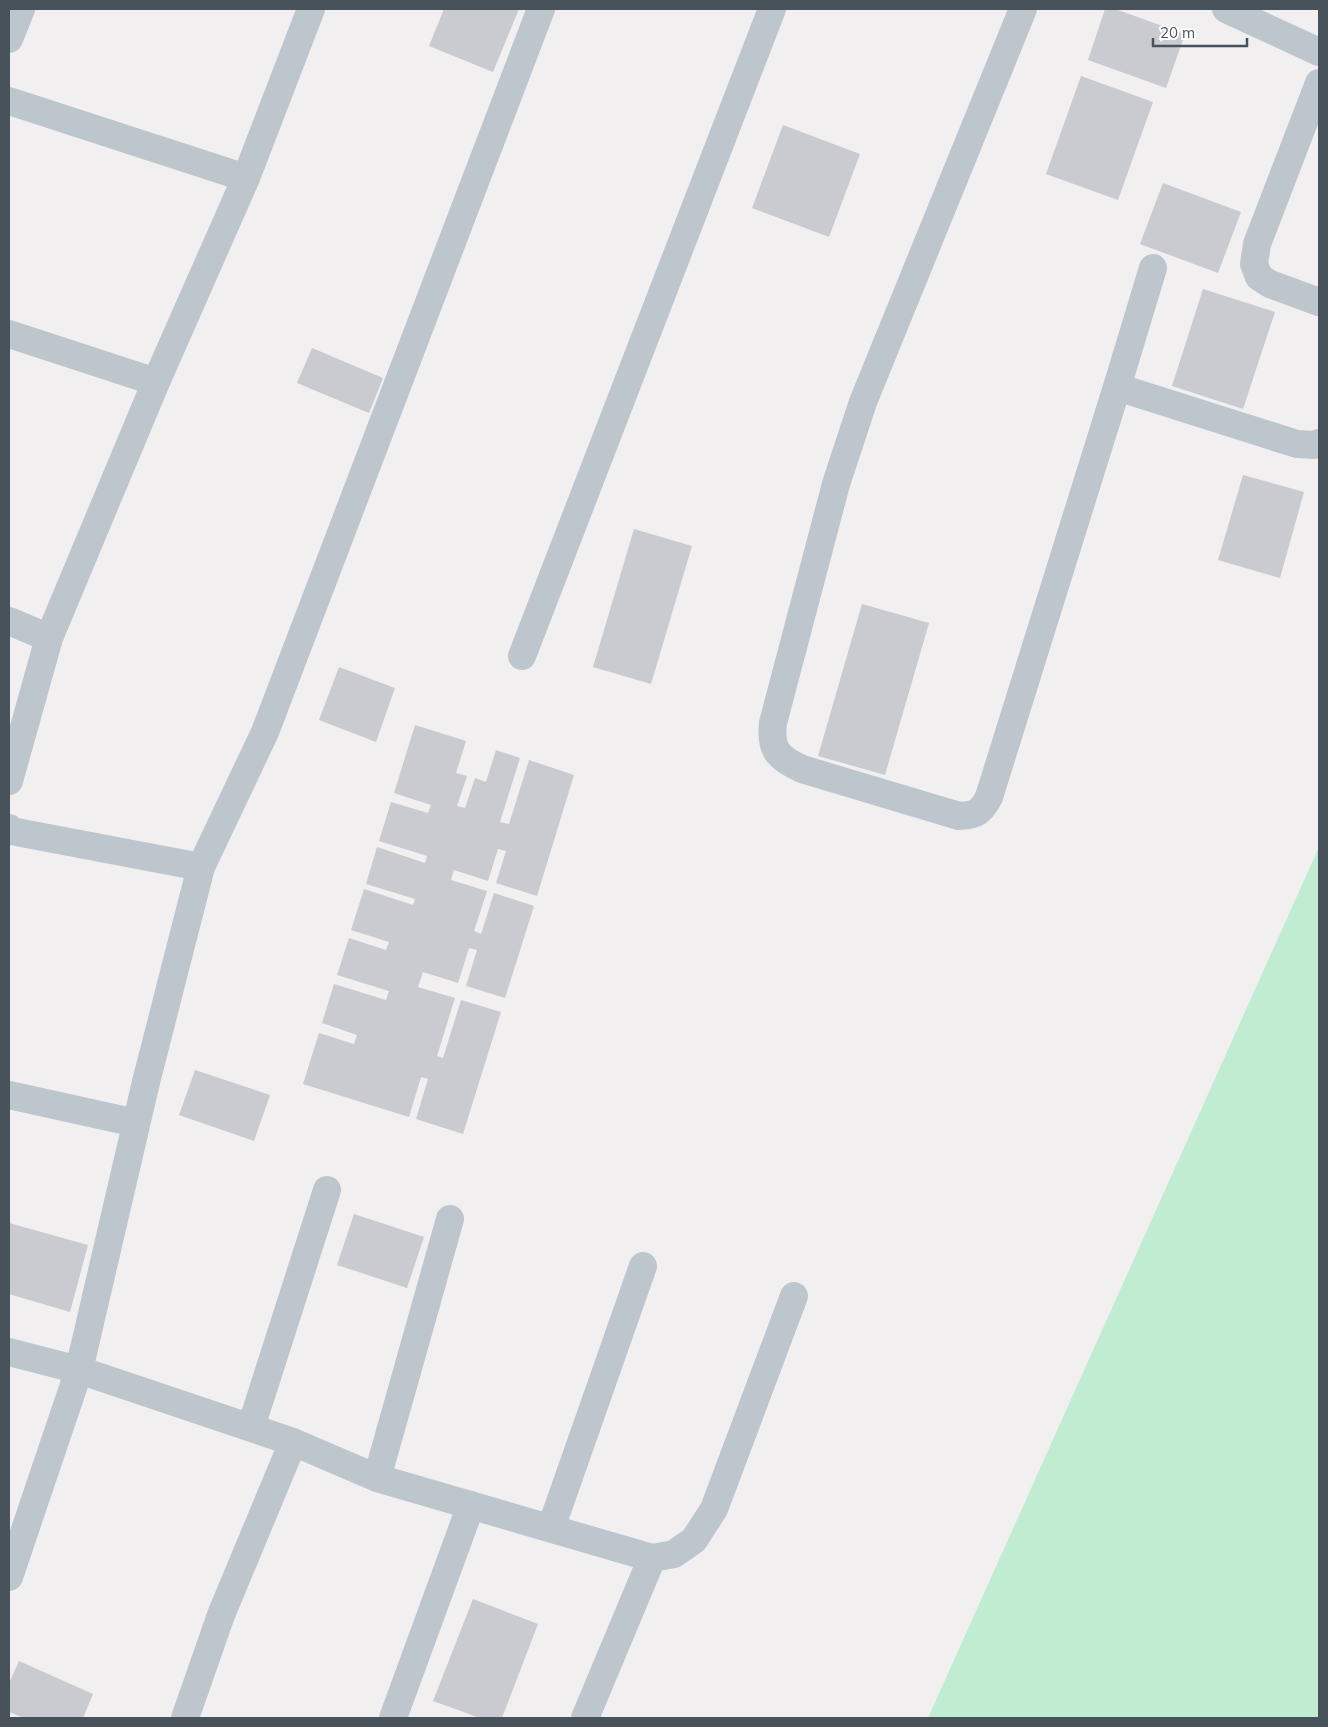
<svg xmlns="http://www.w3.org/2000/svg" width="1328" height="1727" viewBox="0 0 1328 1727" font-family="Mulish,sans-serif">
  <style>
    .green { fill: #c0ecd1 }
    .building { fill: #c9cbd1 }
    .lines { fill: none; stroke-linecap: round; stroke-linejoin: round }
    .street { stroke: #bec6cd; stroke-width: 28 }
  </style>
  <rect width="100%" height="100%" fill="#f1efef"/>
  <!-- green -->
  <path class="green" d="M1319,847v871h-391z"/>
  <!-- building -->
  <path class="building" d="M444,9h75l-26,63 -64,-26z
    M1105,9h10l70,25 -19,54 -78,-28z
    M1081,76l72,26 -35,98 -72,-26z
    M783,125l77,29 -31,83 -77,-29z
    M1163,183l78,29 -23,61 -78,-29z
    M1203,289l72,23 -32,97 -71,-23z
    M312,348l71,30 -14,35 -72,-30z
    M1243,475l61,17 -24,86 -62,-18z
    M634,529l58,17 -41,138 -58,-17z
    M862,604l67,19 -44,152 -67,-19z
    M339,667l56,21 -19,54 -57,-22z
    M415,725l51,16 -10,32 11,3 -10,30 8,2 10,-30 11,4 10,-32 24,8 -20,64 9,2 20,-64 45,15 -37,121 -41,-13 10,-32 -8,-2 -10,32 -34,-11 -3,10 36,11 -13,40 7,3 13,-41 40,13 -29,92 -39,-12 11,-36 -8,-2 -11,35 -35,-11 -5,15 37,11 -18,58 6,2 18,-58 40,12 -38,122 -47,-15 12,-40 -7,-2 -12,40 -106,-33 16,-51 35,11 3,-9 -35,-12 12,-39 52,16 3,-9 -52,-16 12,-37 37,12 3,-8 -38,-12 13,-41 49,16 2,-6 -49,-15 11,-37 48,16 2,-7 -48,-15 12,-39 37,11 3,-8 -37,-12z
    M195,1070l75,25 -16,46 -75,-26z
    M354,1214l70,23 -17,51 -70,-23z
    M9,1223l79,22 -18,67 -61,-18z
    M473,1599l65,25 -36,94h-22l-47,-17z
    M19,1661l74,33 -10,24h-59l-15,-6v-29z"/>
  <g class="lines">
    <!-- street -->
    <path class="street" d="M1023,9l-160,393 -27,82 -63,239c-3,27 5,35 29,46l157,47c18,-1 22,-4 30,-19l128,-410 36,-119
      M1226,9l93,43
      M9,39l12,-30
      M1319,83l-62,161 -3,20 5,13 11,7 49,18
      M9,101l237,77
      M9,334l147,48 90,-204 65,-169
      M1117,387l180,57 17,1 5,-2
      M9,621l40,17
      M522,656l250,-647
      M9,781l40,-143 107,-256
      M9,828l2,3 190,36
      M9,1095l127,28
      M9,1352l70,18 214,72 84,36 275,80 -67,160
      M251,1427l76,-237
      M377,1478l73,-259
      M551,1528l92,-262
      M652,1558l22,-4 20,-14 20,-31 80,-213
      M9,1577l70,-207 67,-288 55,-215 64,-135 276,-723
      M185,1718l36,-103 72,-173
      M393,1718l78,-213"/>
  </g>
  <!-- border -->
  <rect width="1328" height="1727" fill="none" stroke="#48525b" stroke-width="20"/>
  <!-- scale -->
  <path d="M1153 38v8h94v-8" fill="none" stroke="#48525b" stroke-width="2.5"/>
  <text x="1160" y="38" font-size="15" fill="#48525b" stroke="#ffffff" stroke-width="4" paint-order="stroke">20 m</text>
</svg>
